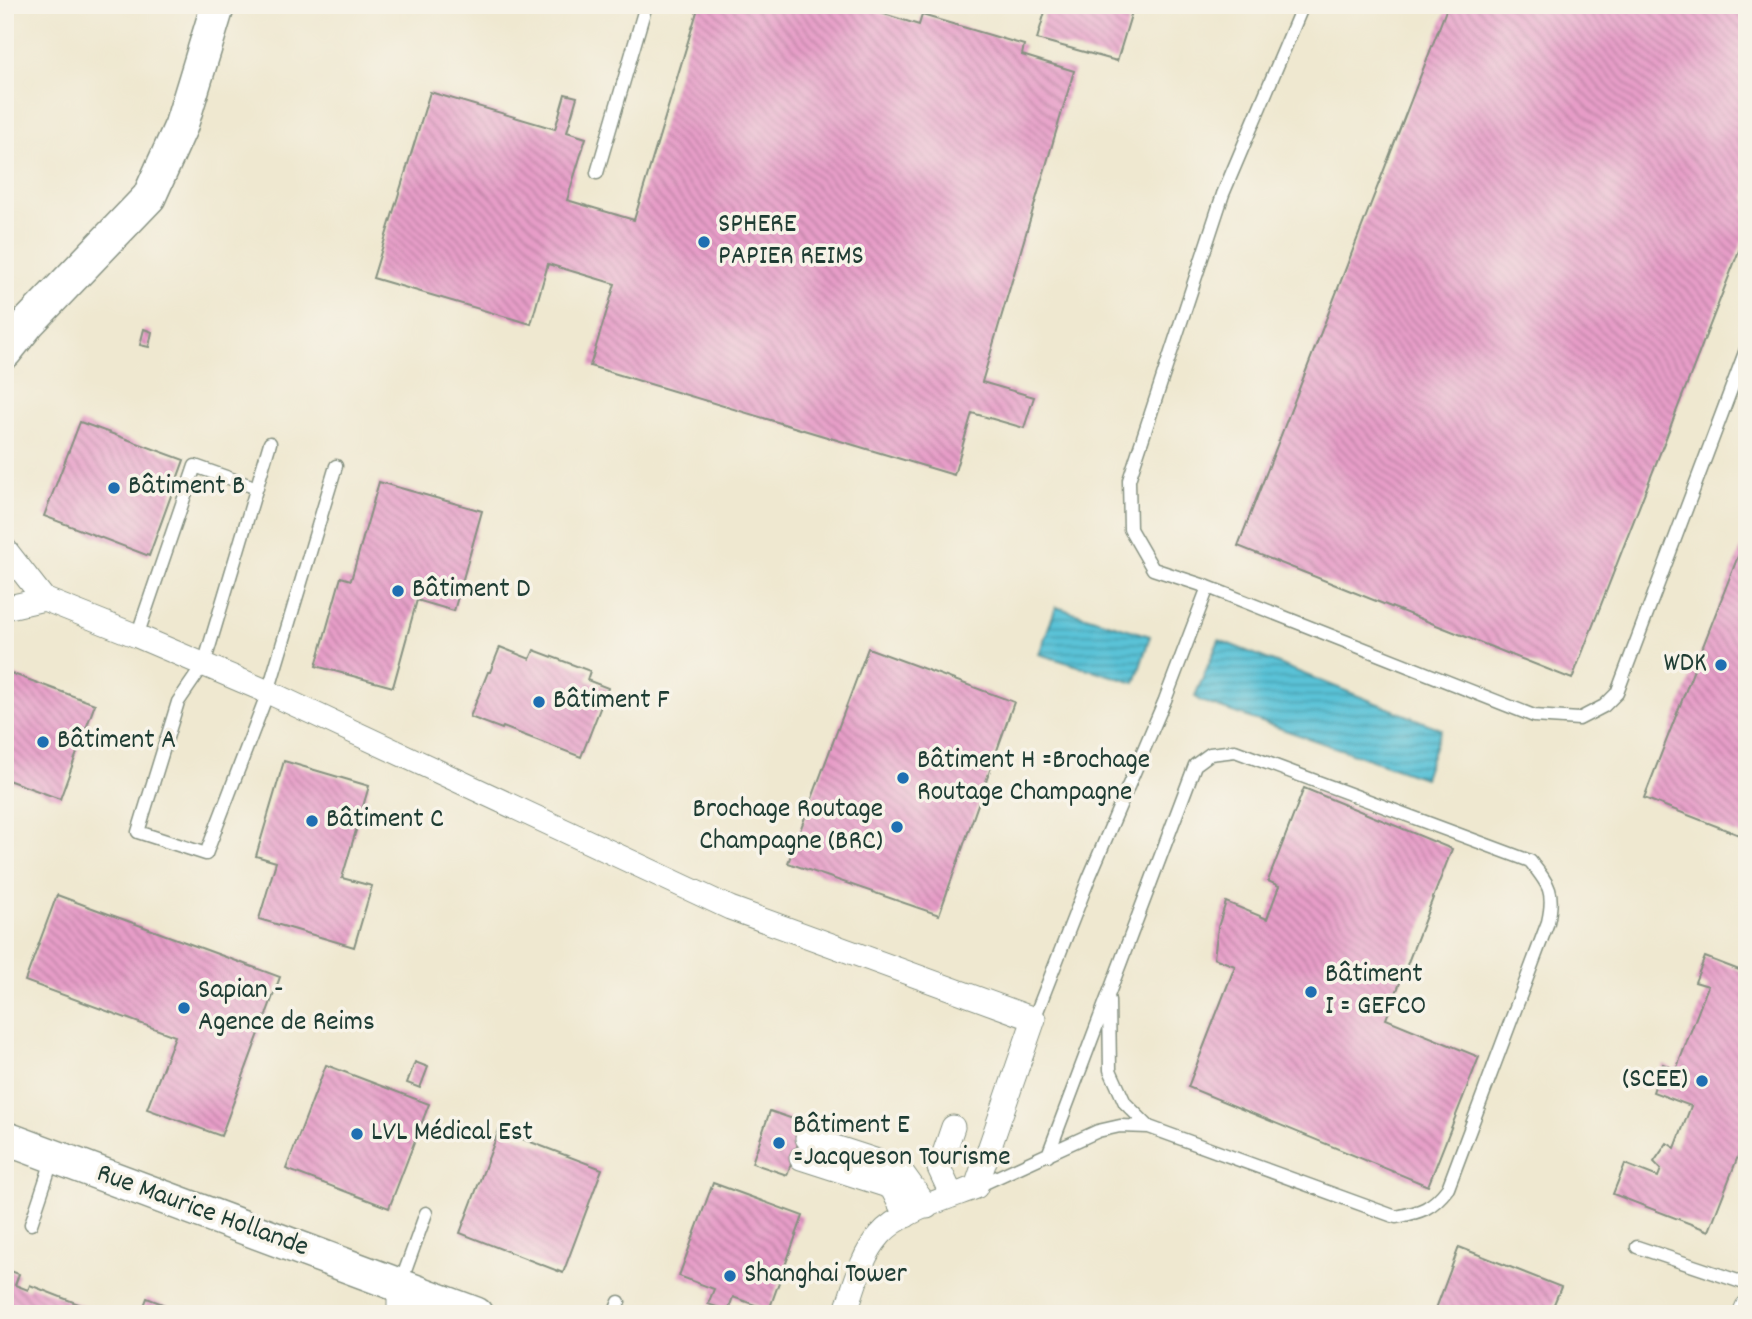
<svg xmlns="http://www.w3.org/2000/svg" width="1752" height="1319" viewBox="0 0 1752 1319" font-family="Dekko,sans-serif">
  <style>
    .water { fill: url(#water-rules); stroke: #3c8086; stroke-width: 2 }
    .building { fill: url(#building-back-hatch) }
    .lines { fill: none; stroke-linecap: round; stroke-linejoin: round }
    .lane-casing { stroke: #879282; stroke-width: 15 }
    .street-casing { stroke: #879282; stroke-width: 25 }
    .secondary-casing { stroke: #879282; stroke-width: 36 }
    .lane { stroke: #fff; stroke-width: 12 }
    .street { stroke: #fff; stroke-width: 23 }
    .secondary { stroke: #fff; stroke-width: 33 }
    .poi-dot { fill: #1f6fb2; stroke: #f7f3e8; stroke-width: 2.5 }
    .labels { text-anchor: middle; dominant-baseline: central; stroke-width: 7; stroke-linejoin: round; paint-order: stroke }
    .poi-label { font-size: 28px; fill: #1f3d34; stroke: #f7f3e8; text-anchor: start }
    .street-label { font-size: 28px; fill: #1f3d34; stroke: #f7f3e8 }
  </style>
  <defs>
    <pattern id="water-rules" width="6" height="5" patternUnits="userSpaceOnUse" patternTransform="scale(1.75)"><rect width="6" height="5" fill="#5ac2d7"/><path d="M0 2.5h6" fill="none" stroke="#4a9faf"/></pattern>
    <pattern id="building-back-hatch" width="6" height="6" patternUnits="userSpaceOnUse" patternTransform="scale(1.75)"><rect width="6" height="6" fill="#e79dc8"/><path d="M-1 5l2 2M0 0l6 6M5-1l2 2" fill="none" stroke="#bb81a3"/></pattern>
  </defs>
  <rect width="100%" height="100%" fill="#f7f3e8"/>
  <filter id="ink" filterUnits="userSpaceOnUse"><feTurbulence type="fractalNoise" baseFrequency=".0143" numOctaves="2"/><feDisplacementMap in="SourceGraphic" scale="14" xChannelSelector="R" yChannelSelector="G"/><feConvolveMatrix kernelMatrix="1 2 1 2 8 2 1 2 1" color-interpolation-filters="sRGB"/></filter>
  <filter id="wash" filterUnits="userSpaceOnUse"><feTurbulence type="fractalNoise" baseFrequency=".00686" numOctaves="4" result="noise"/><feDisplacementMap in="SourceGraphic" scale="28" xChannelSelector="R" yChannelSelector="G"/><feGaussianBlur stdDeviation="1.57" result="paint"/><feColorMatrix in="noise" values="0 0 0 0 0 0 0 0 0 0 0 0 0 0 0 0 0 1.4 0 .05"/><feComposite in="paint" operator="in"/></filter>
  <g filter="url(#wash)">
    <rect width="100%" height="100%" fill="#efe8d0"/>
    <!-- water -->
    <path class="water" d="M1056,607l94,29 -15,47 -96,-29z
      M1219,640l222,89 -17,49 -224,-77 -5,-5z"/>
    <g id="blocks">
      <!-- building -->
      <path class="building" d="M699,5h171l-2,4 51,16 3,-10 102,30 -2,10 52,16 -92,311 52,15 -10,31 -52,-15 -18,62 -364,-109 25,-82 -67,-20 -17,60 -158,-46 57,-186 125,37 10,-35 12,3 -10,35 19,6 -19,62 67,20z
        M1047,5h87l-17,56 -80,-22z
        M1448,5h299v225l-175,449 -334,-133z
        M144,329l8,3 -3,15 -9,-2z
        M80,422l104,38 -35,96 -105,-40z
        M379,482l103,29 -28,100 -37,-11 -24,87 -77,-21 25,-89 10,3z
        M1747,533v305l-103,-40z
        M500,647l30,12 4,-9 56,21 -3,9 21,8 -27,69 -78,-30 -1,2 -32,-12 18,-45h2z
        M868,648l146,54 -75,213 -151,-52z
        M5,671l90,33 -35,95 -55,-20z
        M284,761l85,25 -27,92 30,8 -18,61 -95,-28 17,-57 -20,-6z
        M1304,788l148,61 -66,170 93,38 -51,129 -240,-99 47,-121 -21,-8 4,-31 8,-25 41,17 12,-33 -11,-5z
        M57,895l223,82 -59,159 -74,-27 28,-73 -150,-55z
        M1705,957l42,16v146l-2,6h2v8l-38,98 -96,-37 12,-30 33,13 3,-8 -7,-7 13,-19 8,5 16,-42 -38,-14 10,-28 13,6 32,-84 -13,-4z
        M415,1062l13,5 -8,21 -13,-5z
        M326,1065l103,39 -40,104 -103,-39z
        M770,1111l35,12 -18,52 -35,-12z
        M499,1130l103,39 -39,104 -103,-40z
        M713,1183l90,33 -34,94 -36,-13 -5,14 -20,-7 6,-15 -35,-13z
        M1459,1247l102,40 -11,27h-116z
        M5,1269l14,5 -4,11 13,5 2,-5 74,29h-99z
        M147,1298l41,16h-47z"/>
    </g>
  </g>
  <g filter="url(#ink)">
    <use href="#blocks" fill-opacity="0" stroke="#879282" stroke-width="2"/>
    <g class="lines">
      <!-- lane casing -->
      <g class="lane-casing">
        <path id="lane" d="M1303,5l-80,189 -94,286 1,49 23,40 55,18 326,129 45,3 25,-13 13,-13 130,-346
          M597,173l49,-168
          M270,443l-66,221 -26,38 -40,130 68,22 62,-162 68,-226
          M137,636l58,-170 62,22
          M1109,1000l1,70 15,33 24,24
          M1034,1019l55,-141 76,-178 43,-113
          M978,1186l120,-55 22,-5 29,1 247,90c25,-5 36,-8 52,-29l100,-266c7,-31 1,-37 -18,-61l-295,-110 -25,3 -15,11 -147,390
          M31,1224l22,-66
          M1637,1247l110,37
          M400,1285l26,-72
          M614,1314l5,-12"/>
      </g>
      <!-- street casing -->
      <g class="street-casing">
        <path id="street" d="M5,549l39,50 93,37 131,56 462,216 304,111 -58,168c-28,11 -77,25 -96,48 -19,21 -26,53 -35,79
          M5,608l39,-9
          M807,1138l92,30 28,39
          M801,1158l90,29 15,29
          M952,1196l-13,-28 14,-41
          M399,1314v-29
          M1744,1314l3,-7"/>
      </g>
      <!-- secondary casing -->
      <g class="secondary-casing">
        <path id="secondary" d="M5,352l24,-30 120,-125 32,-71 37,-121
          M5,1138l471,176"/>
      </g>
      <!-- lane -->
      <use href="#lane" class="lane"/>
      <!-- street -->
      <use href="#street" class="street"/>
      <!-- secondary -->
      <use href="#secondary" class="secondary"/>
    </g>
  </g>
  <!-- markers -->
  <g class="poi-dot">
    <circle cx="704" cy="242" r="7"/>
    <circle cx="114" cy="488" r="7"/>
    <circle cx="398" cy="591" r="7"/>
    <circle cx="1721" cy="665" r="7"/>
    <circle cx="539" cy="702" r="7"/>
    <circle cx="43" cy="742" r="7"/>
    <circle cx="903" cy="778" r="7"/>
    <circle cx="312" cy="821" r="7"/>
    <circle cx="897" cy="827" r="7"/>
    <circle cx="1311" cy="992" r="7"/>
    <circle cx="184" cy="1008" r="7"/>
    <circle cx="1702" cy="1081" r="7"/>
    <circle cx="357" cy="1134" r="7"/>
    <circle cx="779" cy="1143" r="7"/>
    <circle cx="730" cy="1276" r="7"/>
  </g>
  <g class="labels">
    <!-- poi labels -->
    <g class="poi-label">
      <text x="718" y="226">SPHERE<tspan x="718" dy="32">PAPIER REIMS</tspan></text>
      <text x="128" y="488">Bâtiment B</text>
      <text x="412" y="591">Bâtiment D</text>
      <text x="1707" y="665" text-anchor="end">WDK</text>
      <text x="553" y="702">Bâtiment F</text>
      <text x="57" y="742">Bâtiment A</text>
      <text x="917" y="762">Bâtiment H =Brochage<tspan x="917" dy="32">Routage Champagne</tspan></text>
      <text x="883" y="811" text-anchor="end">Brochage Routage<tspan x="883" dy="32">Champagne (BRC)</tspan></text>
      <text x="326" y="821">Bâtiment C</text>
      <text x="1325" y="976">Bâtiment<tspan x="1325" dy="32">I = GEFCO</tspan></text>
      <text x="198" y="992">Sapian -<tspan x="198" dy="32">Agence de Reims</tspan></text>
      <text x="1688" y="1081" text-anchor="end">(SCEE)</text>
      <text x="793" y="1127">Bâtiment E<tspan x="793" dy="32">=Jacqueson Tourisme</tspan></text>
      <text x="371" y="1134">LVL Médical Est</text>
      <text x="744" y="1276">Shanghai Tower</text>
    </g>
    <!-- street labels -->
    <g class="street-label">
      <text transform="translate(202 1212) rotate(20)">Rue Maurice Hollande</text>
    </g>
  </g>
  <!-- margin -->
  <rect width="1752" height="1319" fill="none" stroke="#f7f3e8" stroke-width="28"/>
</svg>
